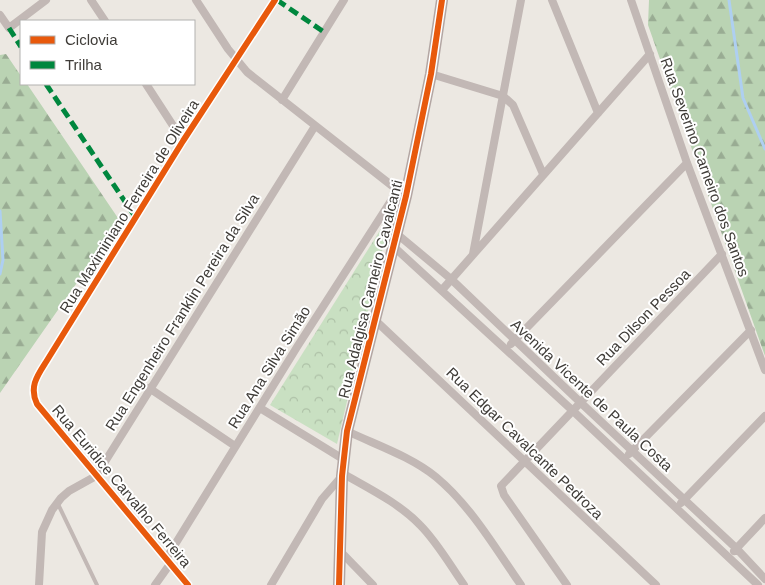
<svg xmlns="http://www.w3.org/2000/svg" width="765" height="585" viewBox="0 0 765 585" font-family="Arial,sans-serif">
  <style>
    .forest { fill: url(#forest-firs) }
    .park { fill: url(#park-crowns) }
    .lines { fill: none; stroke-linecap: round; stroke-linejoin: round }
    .stream { stroke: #aecff1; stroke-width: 3 }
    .lane { stroke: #c2b8b5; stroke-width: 4 }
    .street { stroke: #c2b8b5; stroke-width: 8 }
    .primary { stroke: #b3a6a3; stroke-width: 12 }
    .quiet { stroke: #00873e; stroke-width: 5; stroke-dasharray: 10 5; stroke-linecap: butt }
    .cycleway-casing { stroke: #fff; stroke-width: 9 }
    .cycleway { stroke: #e8590c; stroke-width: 6 }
    .labels { text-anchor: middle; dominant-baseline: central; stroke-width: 4; stroke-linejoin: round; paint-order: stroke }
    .street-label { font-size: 15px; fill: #3f3c38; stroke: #fff }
  </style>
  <defs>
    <pattern id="forest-firs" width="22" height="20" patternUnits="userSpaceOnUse" patternTransform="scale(1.25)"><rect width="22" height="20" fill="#bad3b3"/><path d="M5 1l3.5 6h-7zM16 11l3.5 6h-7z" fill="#99ac93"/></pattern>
    <pattern id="park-crowns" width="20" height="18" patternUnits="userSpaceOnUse" patternTransform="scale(1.25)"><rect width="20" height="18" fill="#c9e0c2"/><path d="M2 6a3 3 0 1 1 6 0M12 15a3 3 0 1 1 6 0" fill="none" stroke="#aec1a7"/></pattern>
  </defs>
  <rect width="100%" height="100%" fill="#ece8e2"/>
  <!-- forest -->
  <path class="forest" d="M649,0h116v356l-117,-331z
    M6,54l15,22v8h6l93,137 -120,172v-338z"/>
  <!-- park -->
  <path class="park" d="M391,213l-54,231 -67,-39z"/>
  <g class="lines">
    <!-- stream -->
    <path class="stream" d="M729,0l14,98 22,51
      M0,211l3,49 -3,14"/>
    <!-- lane -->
    <path class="lane" d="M57,502l40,83"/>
    <!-- street -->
    <path class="street" d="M91,0l14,21
      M196,0l32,49 19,23 153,120
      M552,0l46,113
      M631,0l56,163 78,207
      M0,15l9,13 37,-28
      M431,74l72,22 10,9 30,69
      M146,84l37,57
      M282,100l62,-100
      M397,234l54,45 129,123 156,146 29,31
      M394,247l178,163 186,175
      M473,254l48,-254
      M442,290l208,-236
      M376,321l280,264
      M511,344l176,-181
      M149,388l86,58
      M260,408l83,51
      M347,431c29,14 63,25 89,46 35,29 59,71 85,108
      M629,454l122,-124
      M342,473c26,15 57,30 78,52 17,17 30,40 44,60
      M681,503l84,-87
      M340,551l33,34
      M734,551l31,-33
      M166,559l131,-212 101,-157
      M39,585l3,-53 10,-22 9,-12 8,-7 27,-15 219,-350
      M155,585l15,-21
      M188,585l-151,-181c-8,-17 0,-28 9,-42l137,-221 92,-141
      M271,585l51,-86 20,-23
      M567,585l-63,-90 -3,-9 221,-232"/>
    <!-- primary -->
    <path class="primary" d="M339,585l3,-109 5,-45 59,-235 25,-122 11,-74"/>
    <!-- quiet -->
    <path class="quiet" d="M277,0l47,32
      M9,28l12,19
      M46,84l90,134"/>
    <!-- cycleway casing -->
    <g class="cycleway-casing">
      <path id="cycleway" d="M188,585l-151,-181c-8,-17 0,-28 9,-42l137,-221 92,-141
        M339,585l3,-109 5,-45 59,-235 25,-122 11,-74"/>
    </g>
    <!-- cycleway -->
    <use href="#cycleway" class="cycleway"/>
  </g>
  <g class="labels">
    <!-- street labels -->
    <g class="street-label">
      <text transform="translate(705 167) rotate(70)">Rua Severino Carneiro dos Santos</text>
      <text transform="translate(129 206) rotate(-58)">Rua Maximiniano Ferreira de Oliveira</text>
      <text transform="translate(370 289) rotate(-76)">Rua Adalgisa Carneiro Cavalcanti</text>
      <text transform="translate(182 312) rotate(-58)">Rua Engenheiro Franklin Pereira da Silva</text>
      <text transform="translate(643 317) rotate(-46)">Rua Dilson Pessoa</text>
      <text transform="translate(269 367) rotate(-58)">Rua Ana Silva Simão</text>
      <text transform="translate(592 395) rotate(43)">Avenida Vicente de Paula Costa</text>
      <text transform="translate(525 443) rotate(44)">Rua Edgar Cavalcante Pedroza</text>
      <text transform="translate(122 486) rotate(50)">Rua Euridice Carvalho Ferreira</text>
    </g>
  </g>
  <!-- legend -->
  <rect x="20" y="20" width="175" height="65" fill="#ffffff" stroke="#b2b1af"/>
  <rect x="30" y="36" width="25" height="8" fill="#e8590c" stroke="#b2b1af"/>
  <text x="65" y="45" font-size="15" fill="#3f3c38">Ciclovia</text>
  <rect x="30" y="61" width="25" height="8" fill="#00873e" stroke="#b2b1af"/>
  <text x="65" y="70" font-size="15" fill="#3f3c38">Trilha</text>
</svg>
